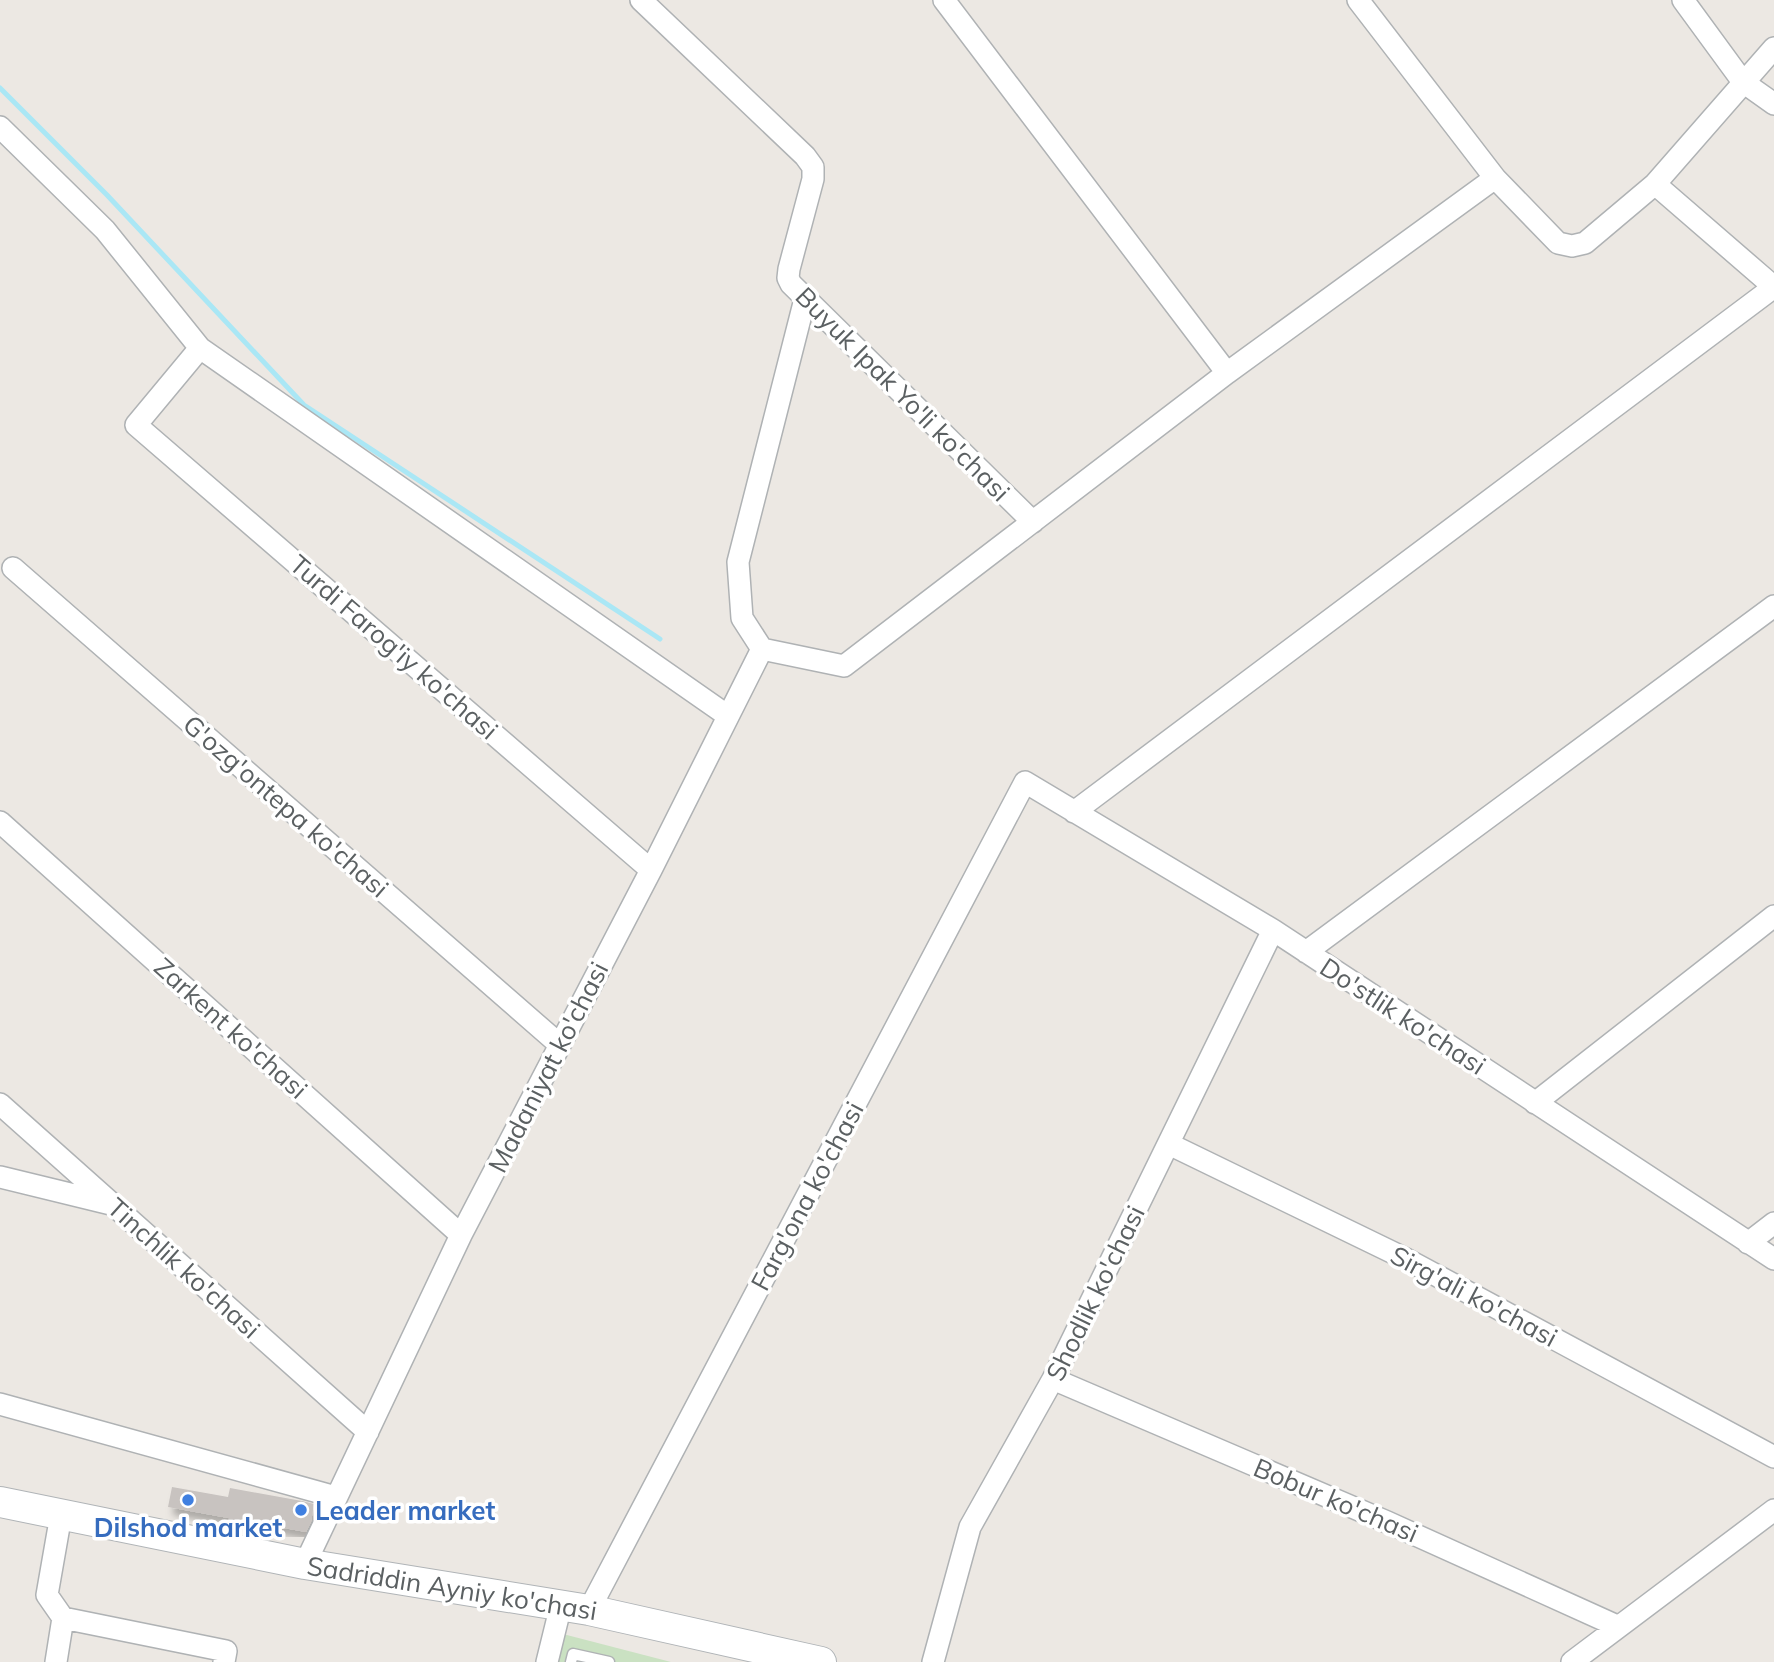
<svg xmlns="http://www.w3.org/2000/svg" width="1774" height="1662" viewBox="0 0 1774 1662" font-family="Mulish,sans-serif">
  <style>
    .green { fill: #cae1c2 }
    .lines { fill: none; stroke-linecap: round; stroke-linejoin: round }
    .stream { stroke: #aae7f5; stroke-width: 5 }
    .building { fill: #c8c3c0; filter: url(#shadow) }
    .lane-casing { stroke: #afb2b4; stroke-width: 13 }
    .street-casing { stroke: #afb2b4; stroke-width: 24 }
    .secondary-casing { stroke: #b0b4b7; stroke-width: 32 }
    .lane { stroke: #fff; stroke-width: 10 }
    .street { stroke: #fff; stroke-width: 21 }
    .secondary { stroke: #fff; stroke-width: 30 }
    .shop-dot { fill: #3f7fe0; stroke: #fff; stroke-width: 2.5 }
    .labels { text-anchor: middle; dominant-baseline: central; stroke-width: 7; stroke-linejoin: round; paint-order: stroke }
    .street-label { font-size: 26px; fill: #5b6062; stroke: #fff }
    .shop-label { font-size: 26px; font-weight: bold; fill: #366cbe; stroke: #fff; text-anchor: start }
  </style>
  <defs>
    <filter id="shadow"><feDropShadow dx="4.5" dy="8" stdDeviation="3.5" flood-color="#0004"/></filter>
  </defs>
  <rect width="100%" height="100%" fill="#ece8e3"/>
  <!-- green -->
  <path class="green" d="M563,1634l108,28h-115z"/>
  <g class="lines">
    <!-- stream -->
    <path class="stream" d="M0,88l107,107 197,210 356,234"/>
  </g>
  <!-- building -->
  <path class="building" d="M172,1487l56,10 2,-9 72,13 12,3 -3,18 -5,10 -138,-25z"/>
  <g class="lines">
    <!-- lane casing -->
    <g class="lane-casing">
      <path id="lane" d="M571,1662l2,-8 36,8"/>
    </g>
    <!-- street casing -->
    <g class="street-casing">
      <path id="street" d="M641,0l164,156 8,11v12l-24,90 -1,9 3,6 242,238
        M944,0l283,373
        M1358,0l137,178
        M1683,0l60,82 31,22
        M0,127l105,103 95,118
        M1655,184l119,103
        M13,568l547,477
        M762,649l-20,-31 -4,-56 67,-263
        M1074,812l700,-525
        M0,822l461,413
        M651,870l-515,-445 64,-77 528,368
        M1306,952l468,-346
        M1535,1103l239,-187
        M0,1104l368,328
        M1169,1144l237,115 368,198
        M0,1177l111,27
        M1748,1243l26,-20
        M1053,1379l334,143 230,104
        M0,1404l336,93
        M61,1515l-14,80 16,23 163,33 -2,11
        M305,1564l156,-329 190,-365 111,-221 82,17 383,-293 268,-195 63,65 14,3 13,-3 70,-59 119,-136
        M589,1610l436,-828 248,148 501,329
        M56,1662l7,-44
        M547,1662l14,-57
        M933,1662l37,-135 83,-148 220,-449
        M1572,1662l202,-152"/>
    </g>
    <!-- secondary casing -->
    <g class="secondary-casing">
      <path id="secondary" d="M0,1502l305,62 284,46 232,52"/>
    </g>
    <!-- lane -->
    <use href="#lane" class="lane"/>
    <!-- street -->
    <use href="#street" class="street"/>
    <!-- secondary -->
    <use href="#secondary" class="secondary"/>
  </g>
  <!-- markers -->
  <g class="shop-dot">
    <circle cx="188" cy="1500" r="7"/>
    <circle cx="301" cy="1510" r="7"/>
  </g>
  <g class="labels">
    <!-- street labels -->
    <g class="street-label">
      <text transform="translate(903 394) rotate(45)">Buyuk Ipak Yo'li ko'chasi</text>
      <text transform="translate(394 647) rotate(41)">Turdi Farog'iy ko'chasi</text>
      <text transform="translate(286 806) rotate(41)">G'ozg'ontepa ko'chasi</text>
      <text transform="translate(1403 1016) rotate(33)">Do'stlik ko'chasi</text>
      <text transform="translate(231 1028) rotate(42)">Zarkent ko'chasi</text>
      <text transform="translate(548 1067) rotate(-63)">Madaniyat ko'chasi</text>
      <text transform="translate(807 1196) rotate(-62)">Farg'ona ko'chasi</text>
      <text transform="translate(184 1268) rotate(42)">Tinchlik ko'chasi</text>
      <text transform="translate(1095 1293) rotate(-64)">Shodlik ko'chasi</text>
      <text transform="translate(1474 1296) rotate(28)">Sirg'ali ko'chasi</text>
      <text transform="translate(1336 1500) rotate(23)">Bobur ko'chasi</text>
      <text transform="translate(452 1588) rotate(9)">Sadriddin Ayniy ko'chasi</text>
    </g>
    <!-- shop labels -->
    <g class="shop-label">
      <text x="315" y="1510">Leader market</text>
      <text x="188" y="1527" text-anchor="middle">Dilshod market</text>
    </g>
  </g>
</svg>
